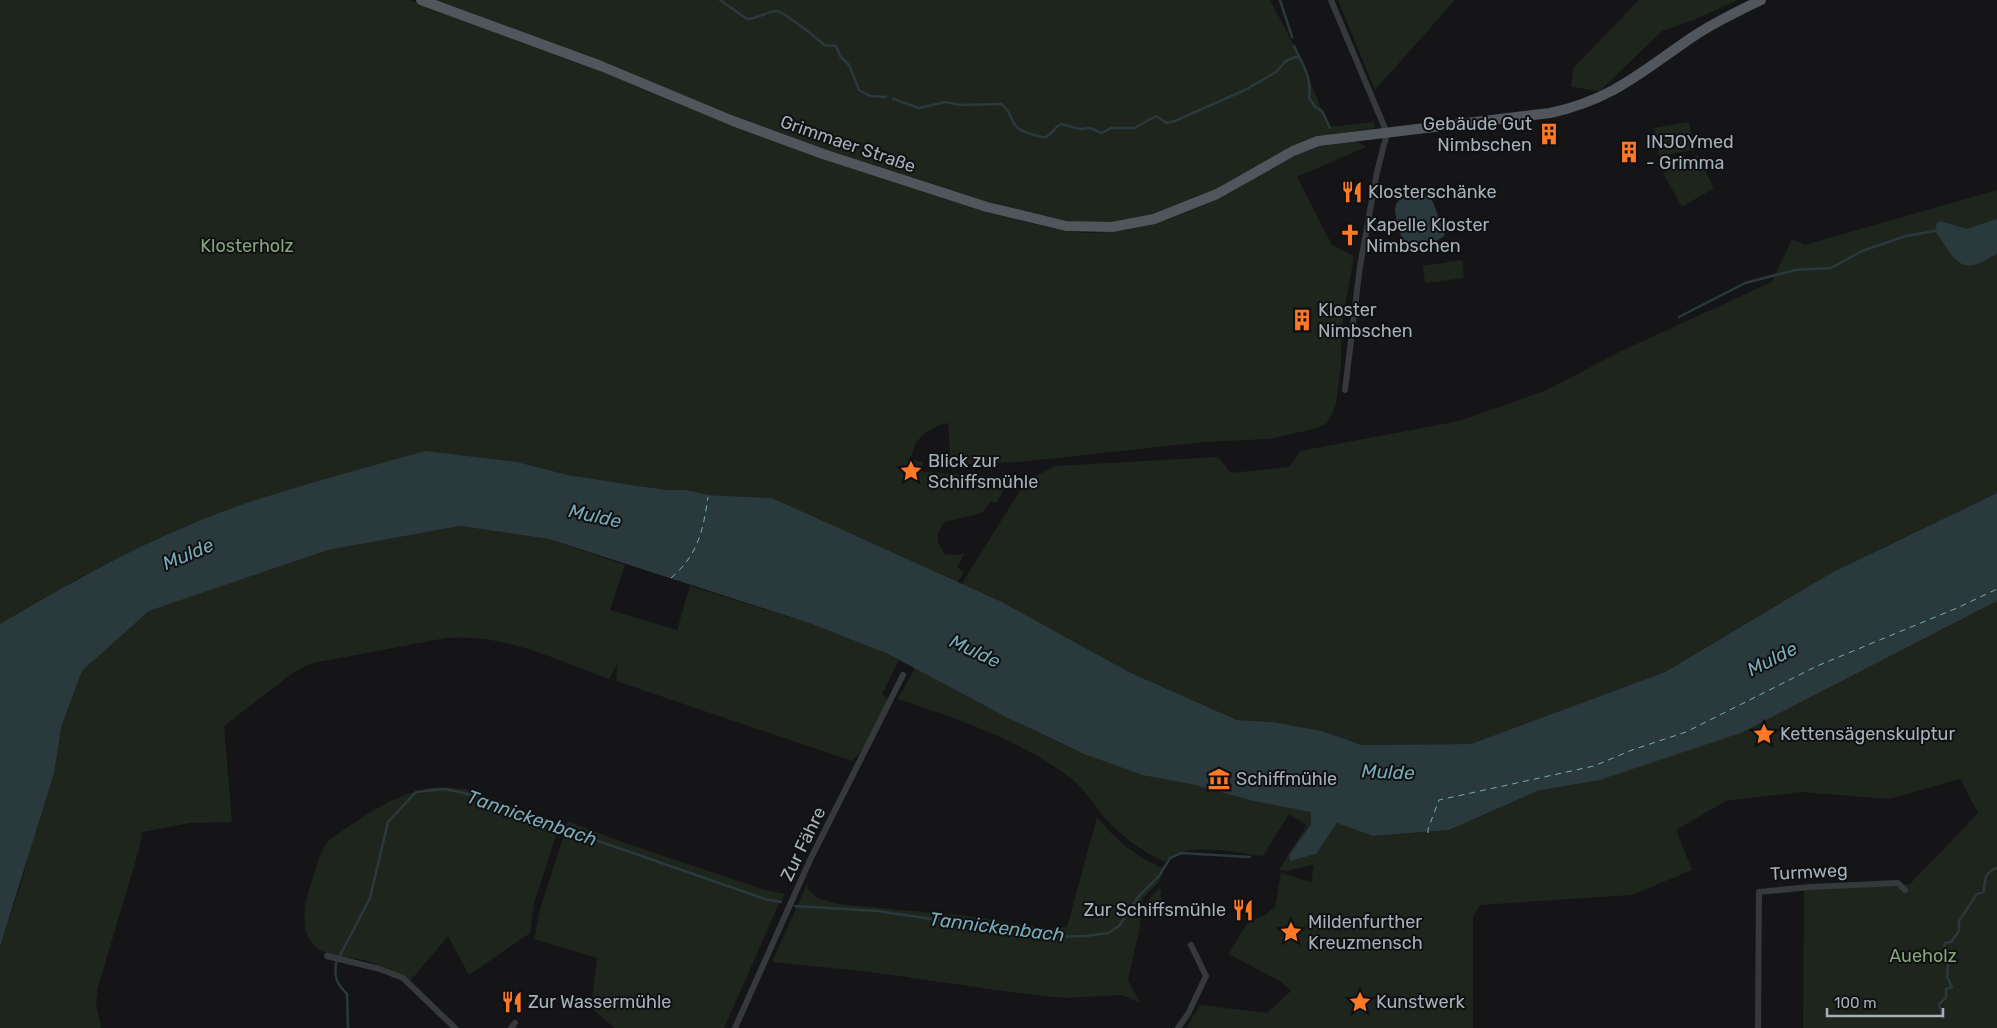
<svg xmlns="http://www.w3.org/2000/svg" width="1997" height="1028" viewBox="0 0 1997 1028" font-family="Rubik,sans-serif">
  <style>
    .green { fill: #1e251c }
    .water { fill: #2a393c }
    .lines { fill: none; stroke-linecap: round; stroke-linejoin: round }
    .stream { stroke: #2a393c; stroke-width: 2.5 }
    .ferry { stroke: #79abb7; stroke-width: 1; stroke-dasharray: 6 5; stroke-linecap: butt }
    .minor { stroke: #35393c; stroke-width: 6 }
    .primary { stroke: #51565c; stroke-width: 10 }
    .labels { text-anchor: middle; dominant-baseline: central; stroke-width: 4; stroke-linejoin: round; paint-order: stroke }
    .poi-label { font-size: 18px; fill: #a5b1b8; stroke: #101012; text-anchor: start }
    .street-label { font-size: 18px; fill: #a5b1b8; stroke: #101012 }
    .park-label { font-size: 18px; fill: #84a57a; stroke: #101012 }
    .water-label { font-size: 19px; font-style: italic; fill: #79abb7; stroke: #101012 }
  </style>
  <rect width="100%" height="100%" fill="#151517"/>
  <!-- green -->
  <path class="green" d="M0,0h409l577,210c29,8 58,18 88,22 50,5 103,-14 147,-35 29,-14 114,-76 145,-50l-69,30 35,68 22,11 -13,74v35l-5,40 -9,18 -13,6 -45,10 -65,3 -185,20 -68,3 -3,-42c-18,4 -37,16 -36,37l11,2v10l88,5 -15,26 -5,-2 -9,12 -37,9c-10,12 -9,20 0,32l11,1 9,-2 -8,14 7,5 -7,11 -185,-85 -64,-3 -22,-5h-18l-30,-4 -70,-11 -51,-13 -322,60 -118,57 -77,50z
    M432,0h838l27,51 32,76 45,-5 1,6 -45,7 -115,55 -43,18 -33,10 -28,5h-36l-63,-13 -188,-59z
    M1338,0h117l-80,90z
    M1639,0h99l-44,20 -32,11 -62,60 -29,-4 2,-19z
    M1689,122l5,28 -35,6 -5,-28z
    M1697,155l17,33 -32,19 -19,-34z
    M1997,190v303l-166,80 -166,99 -194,72 -109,1 -40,-14 -49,-9 -36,-2 -106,-47 -129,-71 -41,-17 65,-104 29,-15 163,-9 13,16 58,-6 11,-16 159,-30 88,-31 72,-38 153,-70 20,-43 13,6z
    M1462,260l2,18 -39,5 -2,-17z
    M460,526l89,13 76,26 -15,45 67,20 13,-44 119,37 79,31 11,6 -17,34 9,7 -22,42 -17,18 -236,-80 2,-18 -9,16c-53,-19 -105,-46 -163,-41l-133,25 -19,9 -70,54 8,96 -42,1 -48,9 -2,14 -42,141 -2,16 5,25h-101v-81l22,-66 39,-153 21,-57 67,-60 179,-61z
    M1997,601v427h-194l1,-138 106,-6 68,-71 -18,-34 -71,20 -88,-7 -75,9 -50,29 16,40 -60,25 -152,10 -7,12v111h-287l14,-23 67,8 24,-22 -11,-10 -52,-27 20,-32 17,-7 10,-8 6,-34 30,9 3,-17 -28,6 -7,-1 28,-45 -18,-11 -26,42c-23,-3 -84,-16 -98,6 -21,-10 -38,-21 -55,-39 -13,-13 -23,-31 -37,-43 -53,-41 -113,-60 -175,-81l17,-31c73,39 147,82 226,106 17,5 35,6 52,10 39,10 78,20 118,28v11l-22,32 1,6 26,-7 21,-31 36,13 76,-6 88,-39 63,-11 141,-47z
    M438,787l27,2 95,34 -26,81 -4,29 -61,42 -21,-39 -37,44c-12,-6 -25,-13 -38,-17 -13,-5 -28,-5 -41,-8 -32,-8 -31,-40 -23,-65 6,-17 9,-36 20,-50 38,-25 63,-47 109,-53z
    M1097,817c19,24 40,40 67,52l-5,13 -16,16 -3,28 -12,54 12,23 -18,-8 -57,3 -48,-5 -146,-21 -99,-10 35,-78 2,6 8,8 21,6 128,12 76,12 25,-1z
    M568,821l43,17 151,51 23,5 -7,12 -54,122h-109l-24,-20 6,-50 -63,-19 5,-26z
    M1159,888l3,2 -2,5 2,5 -5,15 -13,-2 1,-9z"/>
  <!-- water -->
  <path class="water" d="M1417,192l8,1 8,9 12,33c-9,9 -27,13 -39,12 -4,-7 -6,-15 -8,-23 -7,-21 -2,-25 19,-32z
    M1997,219v35c-7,3 -15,9 -22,11 -21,5 -29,-21 -40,-34l2,-8 4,-2 26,8z
    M425,451l92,11 51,13 70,11 30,4h18l22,5 64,3 230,104 129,71 106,47 36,2 49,9 40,14 109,-1 194,-72 166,-99 166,-80v108l-256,132 -141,47 -63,11 -88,39 -76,6 -36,-13 -21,31 -26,7 -1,-6 22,-31v-12l-57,-11 -63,-17 -49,-9 -58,-21 -76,-36 -120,-64 -79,-31 -260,-84 -89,-13 -132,24 -179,61 -67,60 -21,57 -7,45 -54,174v-323c63,-37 128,-74 196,-102 74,-30 153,-49 229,-71z"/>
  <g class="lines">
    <!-- stream -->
    <path class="stream" d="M720,0l27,19c11,0 20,-8 30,-8 4,-1 44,30 47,34l12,1 4,10 9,9 10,25 11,6 16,1
      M1280,0l12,37
      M1294,46c9,19 18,31 15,52l6,9 7,4 8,17
      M893,99l26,9 26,-6 15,3 41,-1c17,12 2,22 33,31 3,1 8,3 12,2 5,-2 9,-10 15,-13l19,5 10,-1 12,5 9,-5h23l22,-12 11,7 8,-2 70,-31 31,-18 10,-11 9,-4 5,1
      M1679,317l66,-34 50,-13 36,-2 31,-17 44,-15 29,-5
      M795,906l83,5 174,26 33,-1 23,-3 11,-7 19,-29 21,-21 11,-18 11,-5 69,4
      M1943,1018l-4,-14 7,-6v-9l6,-2 -5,-10 1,-16 -4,-11 1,-7 6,-1 8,-11v-10l18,-27 7,-2c0,-12 1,-20 13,-24
      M348,1028l-1,-34c-10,-10 -13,-16 -11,-31l34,-65 18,-76 28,-30 29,-3 41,9 72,29 207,72 16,3"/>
    <!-- ferry -->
    <path class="ferry" d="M671,578c27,-23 32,-47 37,-81
      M1428,833v-4l11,-29 155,-34 38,-16 54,-18 131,-66 140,-58 40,-19"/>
    <!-- minor -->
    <path class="minor" d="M1331,0l56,133 -10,39 -17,94 -15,124
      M327,956l53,13 23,9 52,50
      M511,1028l4,-5
      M735,1028l75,-168 93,-185
      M1178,1028l10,-14 18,-38 -15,-31
      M1758,1028l1,-136 51,-5 88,-4 7,7"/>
    <!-- primary -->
    <path class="primary" d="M421,0l180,66 132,55 90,33 164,53 79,19 46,1 42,-8 63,-25 76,-43 25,-10 232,-28c64,-14 92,-42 144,-77 21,-14 44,-25 67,-36"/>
  </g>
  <!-- icons -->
  <defs>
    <g id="building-bare" transform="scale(1.725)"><path d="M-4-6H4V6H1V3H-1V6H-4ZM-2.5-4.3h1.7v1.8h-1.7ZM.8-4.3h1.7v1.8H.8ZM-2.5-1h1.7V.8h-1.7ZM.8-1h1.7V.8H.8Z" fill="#ff7825" stroke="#101012" stroke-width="2.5" paint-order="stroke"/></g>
    <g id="restaurant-bare" transform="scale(1.725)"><path d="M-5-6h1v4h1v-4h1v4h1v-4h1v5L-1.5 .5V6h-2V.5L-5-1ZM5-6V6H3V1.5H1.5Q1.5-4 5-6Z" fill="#ff7825" stroke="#101012" stroke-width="2.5" paint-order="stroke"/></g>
    <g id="church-bare" transform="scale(1.725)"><path d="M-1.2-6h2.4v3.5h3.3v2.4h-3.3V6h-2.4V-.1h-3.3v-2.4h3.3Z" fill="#ff7825" stroke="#101012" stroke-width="2.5" paint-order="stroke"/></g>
    <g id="sight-bare" transform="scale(1.725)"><path d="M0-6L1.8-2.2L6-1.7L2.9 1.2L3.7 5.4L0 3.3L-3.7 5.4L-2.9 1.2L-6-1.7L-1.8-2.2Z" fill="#ff7825" stroke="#101012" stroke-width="2.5" paint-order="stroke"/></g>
    <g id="museum-bare" transform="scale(1.725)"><path d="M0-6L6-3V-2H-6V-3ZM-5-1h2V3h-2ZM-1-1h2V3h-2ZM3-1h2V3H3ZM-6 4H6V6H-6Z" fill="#ff7825" stroke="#101012" stroke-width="2.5" paint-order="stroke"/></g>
  </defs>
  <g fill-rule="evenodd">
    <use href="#building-bare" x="1549" y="134"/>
    <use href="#building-bare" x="1629" y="152"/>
    <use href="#restaurant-bare" x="1352" y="192"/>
    <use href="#church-bare" x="1350" y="235"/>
    <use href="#building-bare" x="1302" y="320"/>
    <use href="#sight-bare" x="911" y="471"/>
    <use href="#sight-bare" x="1764" y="734"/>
    <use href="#museum-bare" x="1219" y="779"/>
    <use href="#restaurant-bare" x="1243" y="910"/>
    <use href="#sight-bare" x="1291" y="932"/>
    <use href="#restaurant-bare" x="512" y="1002"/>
    <use href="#sight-bare" x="1360" y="1002"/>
  </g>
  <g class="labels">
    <!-- poi labels -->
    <g class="poi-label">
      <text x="1532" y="124" text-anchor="end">Gebäude Gut<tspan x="1532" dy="21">Nimbschen</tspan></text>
      <text x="1646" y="142">INJOYmed<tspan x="1646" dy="21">- Grimma</tspan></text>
      <text x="1368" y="192">Klosterschänke</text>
      <text x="1366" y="225">Kapelle Kloster<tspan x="1366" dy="21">Nimbschen</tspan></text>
      <text x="1318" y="310">Kloster<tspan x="1318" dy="21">Nimbschen</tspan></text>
      <text x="928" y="461">Blick zur<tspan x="928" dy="21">Schiffsmühle</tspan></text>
      <text x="1780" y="734">Kettensägenskulptur</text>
      <text x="1236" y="779">Schiffmühle</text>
      <text x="1226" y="910" text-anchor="end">Zur Schiffsmühle</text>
      <text x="1308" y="922">Mildenfurther<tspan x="1308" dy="21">Kreuzmensch</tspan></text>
      <text x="528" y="1002">Zur Wassermühle</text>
      <text x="1376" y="1002">Kunstwerk</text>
    </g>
    <!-- street labels -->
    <g class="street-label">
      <text transform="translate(848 144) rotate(19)">Grimmaer Straße</text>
      <text transform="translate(803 844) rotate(-64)">Zur Fähre</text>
      <text transform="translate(1809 872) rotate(-3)">Turmweg</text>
    </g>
    <!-- park labels -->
    <g class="park-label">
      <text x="247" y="246">Klosterholz</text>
      <text x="1923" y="956">Aueholz</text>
    </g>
    <!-- water labels -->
    <g class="water-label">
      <text transform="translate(595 516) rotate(12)">Mulde</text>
      <text transform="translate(188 554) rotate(-23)">Mulde</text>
      <text transform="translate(975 651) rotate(25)">Mulde</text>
      <text transform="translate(1772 659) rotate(-27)">Mulde</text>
      <text transform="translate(1388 772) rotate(2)">Mulde</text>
      <text transform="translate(532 818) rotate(19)">Tannickenbach</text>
      <text transform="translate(997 927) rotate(7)">Tannickenbach</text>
    </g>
  </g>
  <!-- scale -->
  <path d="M1827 1008v8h116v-8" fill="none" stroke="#a5b1b8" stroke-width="2.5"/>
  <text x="1834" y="1008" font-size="15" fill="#a5b1b8" stroke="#101012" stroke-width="4" paint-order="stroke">100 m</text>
</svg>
